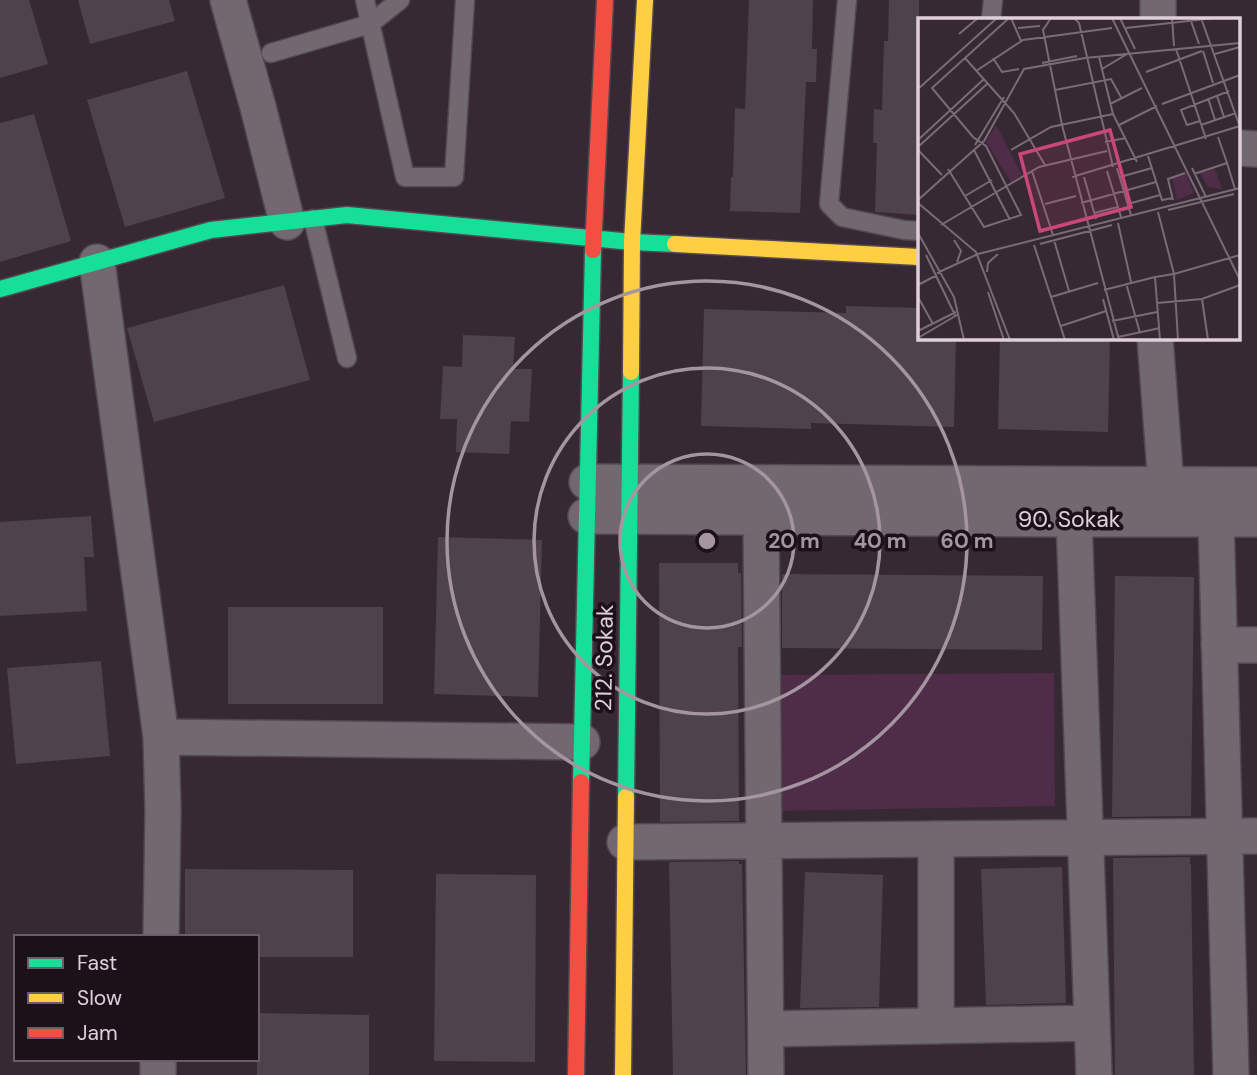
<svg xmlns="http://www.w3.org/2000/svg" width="1257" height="1075" viewBox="0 0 1257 1075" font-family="'DM Sans',sans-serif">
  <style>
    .green { fill: #4f2c47 }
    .building { fill: #4e424c }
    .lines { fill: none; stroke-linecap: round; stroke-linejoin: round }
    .lane-casing { stroke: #534751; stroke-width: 21 }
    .street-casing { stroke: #534751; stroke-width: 38 }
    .fast-casing { stroke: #534751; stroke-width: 19 }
    .slow-casing { stroke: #534751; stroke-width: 19 }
    .jam-casing { stroke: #534751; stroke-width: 19 }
    .lane { stroke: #72686f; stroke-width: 18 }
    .street { stroke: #72686f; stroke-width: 35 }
    .fast { stroke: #16e098; stroke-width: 16 }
    .slow { stroke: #ffcf43; stroke-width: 16 }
    .jam { stroke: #f24e42; stroke-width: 16 }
    .ring { fill: none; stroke: #a495a0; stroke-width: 3.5 }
    .labels { text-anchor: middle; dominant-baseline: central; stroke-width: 7; stroke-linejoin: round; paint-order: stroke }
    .street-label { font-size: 23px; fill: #e0cfdb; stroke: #1c1119 }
    .inset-road { fill: none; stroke: #7a6b76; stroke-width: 2 }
    .view { fill: #ca467b; fill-opacity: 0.15; stroke: #ca467b; stroke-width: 3.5 }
    .inset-edge { fill: none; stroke: #e0cfdb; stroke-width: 3.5 }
    .centre { fill: #a495a0; stroke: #1c1119; stroke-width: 3.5 }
    .ring-label { font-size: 21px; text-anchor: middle; font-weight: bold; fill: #a495a0; stroke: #1c1119; stroke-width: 7; stroke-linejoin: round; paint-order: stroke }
  </style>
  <rect width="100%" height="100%" fill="#362933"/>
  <!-- green -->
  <path class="green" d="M1054,673l1,133 -282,5 4,-136z"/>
  <!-- building -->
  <path class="building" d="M0,0h29l19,64 -48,14z
    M78,0h91l6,21 -85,23z
    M749,0h64l-1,49h5l-1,33h-10l-6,131 -70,-2 1,-34h2l2,-69 10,1z
    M889,0h30v215l-44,-3 2,-69h-4l1,-34 8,1 2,-69h4z
    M187,71l38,127 -100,29 -38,-127z
    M34,114l37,127 -71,21v-139z
    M284,285l26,95 -156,42 -27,-94z
    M846,306l73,2v30h37l-2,89 -143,-4v6l-110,-3 3,-117 142,4z
    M463,335l52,2 -2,32h19l-3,53 -18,-1 -2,33 -53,-2 1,-33h-17l3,-53 19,1z
    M1000,338h110l-2,94 -110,-3z
    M91,516l3,41h-10l3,54 -87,5v-94z
    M438,537l104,3 -4,157 -104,-3z
    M659,563h79v10h3l1,74h-4l1,174 -79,1z
    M782,574l261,2 -1,74 -260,-2z
    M1115,576l79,1 -3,239 -79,1z
    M228,607h155v97h-155z
    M101,661l9,95 -94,8 -9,-96z
    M1190,857v7h1l3,211h-79l-2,-217z
    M739,861v3h3l4,211h-73l-4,-213z
    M1062,867l4,136 -80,2 -5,-136z
    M185,869l168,1v87h-96v-20h-72z
    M805,872l78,3 -4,132 -79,1z
    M436,874l100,1 -1,187 -101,-1z
    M257,1013l112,2v60h-112z"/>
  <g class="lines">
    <!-- lane casing -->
    <g class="lane-casing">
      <path id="lane" d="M365,0l40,177h49l11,-177
        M847,0l-18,204 13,13 62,13 15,1
        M991,19l2,-19
        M271,53l99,-29 30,-24
        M313,219l34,139"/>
    </g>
    <!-- street casing -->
    <g class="street-casing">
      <path id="street" d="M228,0l30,107 29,115
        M1158,19v-19
        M1238,148l19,1
        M97,262l64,475 2,73 -2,127
        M1155,338l11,147
        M587,482l670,3
        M586,516l488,3h183
        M761,517l5,558
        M1074,519l20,556
        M1216,519l15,556
        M1219,645h38
        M161,737l421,5
        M936,839v187
        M625,842l632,-6
        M766,1029l326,-6
        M158,1075v-16"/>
    </g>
    <!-- fast casing -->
    <g class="fast-casing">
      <path id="fast" d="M0,289l211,-59 136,-15 285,27 43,2
        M581,782l12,-532
        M626,797l5,-425"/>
    </g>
    <!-- slow casing -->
    <g class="slow-casing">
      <path id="slow" d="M675,244l244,13
        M631,372l1,-130 13,-242
        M623,1075l3,-278"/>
    </g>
    <!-- jam casing -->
    <g class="jam-casing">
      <path id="jam" d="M593,250l12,-250
        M576,1075l5,-293"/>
    </g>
    <!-- lane -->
    <use href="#lane" class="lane"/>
    <!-- street -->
    <use href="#street" class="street"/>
    <!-- fast -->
    <use href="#fast" class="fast"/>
    <!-- slow -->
    <use href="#slow" class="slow"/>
    <!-- jam -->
    <use href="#jam" class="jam"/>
  </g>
  <!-- distance rings -->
  <g class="ring">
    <circle cx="707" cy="541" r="87"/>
    <circle cx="707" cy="541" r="173"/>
    <circle cx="707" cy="541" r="260"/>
  </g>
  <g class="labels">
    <!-- street labels -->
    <g class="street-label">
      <text x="1069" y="519">90. Sokak</text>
      <text transform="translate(604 658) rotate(-89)">212. Sokak</text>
    </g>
  </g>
  <!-- overview -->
  <g transform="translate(918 18)">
    <rect width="322" height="322" fill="#362933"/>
    <path d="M78,107l26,50 -11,7 -25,-40zM297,151l7,20 -14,-2 -8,-14zM268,155l8,20 -17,7 -5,-22z" fill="#4f2c47"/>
    <path class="inset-road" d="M93,0l10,23M133,0l-8,12 19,95 57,215M156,0l5,5 34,144M194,0l128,262M202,0l15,31M254,0l2,28M283,0l39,109M273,3l8,23M100,10l22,-2M208,10l89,-10M41,16l19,-16M258,31l30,90M285,33l10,32M297,36l25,-7M181,39l14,57 24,48M47,40l49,55 31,52M75,40l9,14 17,-3M124,45l35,-7M184,51l25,-15M58,53l47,-31 89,-12M228,54l56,-21M0,71l79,-71M137,72l56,-11 11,20M299,78l7,21M290,80l7,22M192,86l32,-16M244,86l78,-29M282,103l-13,4 -6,-15 48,-19M201,107l38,-19M283,107l35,-12M0,122l66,-61M187,124l21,-4M57,127l29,-48M0,129l69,-63M0,132l24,25M56,132l36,70M93,132l40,-23 62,-13M230,138l14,44 11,-2M309,145l8,26M199,150l14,47M274,150l14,29M30,151l36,58 37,-12 -35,-69 -13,-9 -41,-49 77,-70M114,153l21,64M189,153l14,46M276,156l33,-11 -9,-26M154,159l168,-51M166,159l12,42M202,159l32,-9M47,178l27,-16M0,182l66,-59 40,-72 61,-11 155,-15M255,182l-5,-21 17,-6M0,185l58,49 34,88M163,185l75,-21M127,186l31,-8M210,186l32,-9M250,192l66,-16M240,194l16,62 66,-19M176,195l24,-6M200,205l13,59M23,207l98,-58 68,-16M0,215l36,64 10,43M36,222l7,11 -4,11M136,222l15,51M122,226l72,-19M116,227l31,95M8,237l29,60M69,254l1,-9 10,-9M19,255l41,-19 262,-66M208,265l14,50M0,267l19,-10M186,272l51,-13M70,274l16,48M0,279l15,27M133,279l47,-14M185,281l11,41M284,281l6,41M239,285l45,-4 38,-14M194,303l45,-9M143,308l45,-15M0,313l38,-19M200,319l42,-9M0,320l39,-23M242,322l-5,-63 19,-3 4,66"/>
    <path class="view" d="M192,112l21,77 -91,24 -20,-77z"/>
    <rect width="322" height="322" class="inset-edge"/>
  </g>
  <circle cx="707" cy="541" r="10" class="centre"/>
  <g class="ring-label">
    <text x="794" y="548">20 m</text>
    <text x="880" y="548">40 m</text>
    <text x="967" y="548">60 m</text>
  </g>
  <!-- legend -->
  <rect x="14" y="935" width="245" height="126" fill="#1c1119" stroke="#6a5d67" stroke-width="2"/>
  <rect x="28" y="958" width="35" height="10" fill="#16e098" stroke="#6a5d67" stroke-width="2"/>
  <text x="77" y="970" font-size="21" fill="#e0cfdb">Fast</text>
  <rect x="28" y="993" width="35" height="10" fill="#ffcf43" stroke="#6a5d67" stroke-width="2"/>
  <text x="77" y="1005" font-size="21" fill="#e0cfdb">Slow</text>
  <rect x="28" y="1028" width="35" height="10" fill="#f24e42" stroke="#6a5d67" stroke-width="2"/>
  <text x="77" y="1040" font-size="21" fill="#e0cfdb">Jam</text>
</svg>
